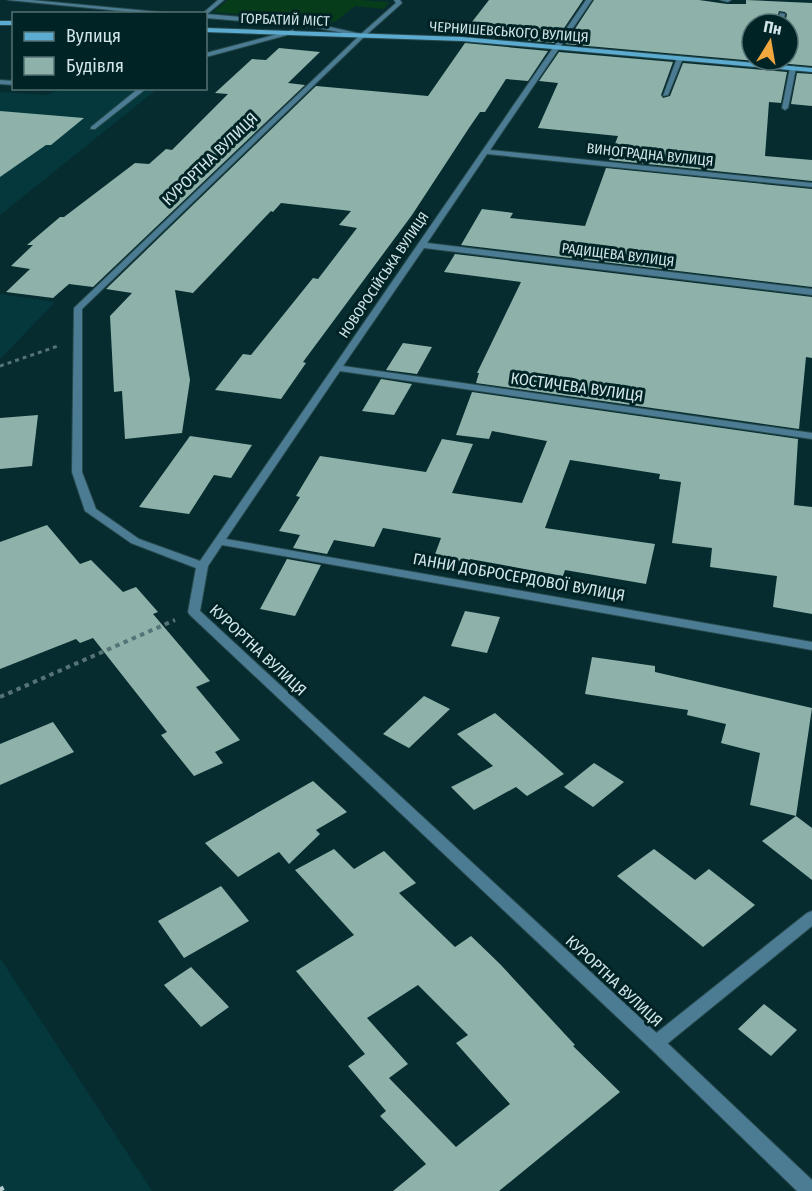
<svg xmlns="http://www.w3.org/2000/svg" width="812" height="1191" viewBox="0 0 812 1191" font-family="'Fira Sans Condensed',sans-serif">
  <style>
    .built { fill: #04383c }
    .green { fill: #073c1b }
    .building { fill: #8eb2a9; fill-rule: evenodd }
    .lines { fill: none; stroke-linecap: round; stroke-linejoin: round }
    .lane-casing { stroke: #274a4d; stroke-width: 2 }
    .street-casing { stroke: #274a4d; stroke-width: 2 }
    .secondary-casing { stroke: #274a4d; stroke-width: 2 }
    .path-far1 { stroke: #567477; stroke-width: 3; stroke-dasharray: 4 4; stroke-linecap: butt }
    .path { stroke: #567477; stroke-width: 4; stroke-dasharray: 4.5 4.5; stroke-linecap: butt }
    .lane { fill: #4c7c93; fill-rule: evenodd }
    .street { fill: #4c7c93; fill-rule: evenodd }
    .secondary { fill: #5cacd1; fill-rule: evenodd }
    .rail { stroke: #b4c9cc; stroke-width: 6; stroke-dasharray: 10 10; stroke-linecap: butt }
    .labels { text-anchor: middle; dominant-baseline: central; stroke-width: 6; stroke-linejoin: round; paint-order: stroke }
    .far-street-label { font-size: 14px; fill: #d2e5e7; stroke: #002326 }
    .street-label { font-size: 16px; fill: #d2e5e7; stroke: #002326 }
  </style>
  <rect width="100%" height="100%" fill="#072c30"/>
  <!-- built -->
  <path class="built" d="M60,89h97l-157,126v-123l47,3z
    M0,294l55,8 -55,57z
    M0,958l152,233h-152z"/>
  <!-- green -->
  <path class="green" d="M228,0h131l30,2 -5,7 -29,-3 -20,16 -122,-10z"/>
  <!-- building -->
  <path class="building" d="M489,0h94l-29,43 -84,-8 3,-3 -8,-1z
    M594,0h105l28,4h19v-4l66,3v63l-247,-22zM779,11l6,1 2,2 -2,10h3v36h-36v-36h23z
    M465,43l83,8 -20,30 -22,-2 -21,33h-5l-11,16 -57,87 -109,147 3,1 -25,36 -66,-9 28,-36 8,1 62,-77 5,1 39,-51 -18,-3 12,-14 -70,-8 -8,9 -2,-1 -78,82 -18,-3 15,90 -8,53 -57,6 -3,-48 -8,1 -4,-76 22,-23 -26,-4 210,-203 112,10z
    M279,48l41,4 -32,31 17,2 -212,202 -24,-3 -16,14 -47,-6 24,-23 -19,-3 22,-21h-6l33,-28h4l71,-54 14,1 17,-15 6,1 56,-56 -13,-1 37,-34 14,1z
    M559,52l114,10 -12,33 2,3 7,-2 13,-33 104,9 -6,31 -12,-1 -4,54 47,4v21l-203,-21 9,-24 -80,-8 20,-45 -19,-2z
    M797,73l15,1v32l-21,-2z
    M0,111l84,7 -33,27h-5l-46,32z
    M606,168l206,21v98l-351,-42 21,-36 31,4 -3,5 75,8z
    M455,254l357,43v61l-6,-1 -7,72 -323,-46 3,-10h-2l44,-91 -77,-10z
    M403,343l29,4 -15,27 -31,-4z
    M381,379l31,5 -18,31 -32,-4z
    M472,392l326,47 -4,66 18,2v107l-39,-7 4,-31 -67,-9 2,-19 -40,-5 9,-61 -22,-3 1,-5 -90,-14 -25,68 110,16 -9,40 -81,-14 -2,6 -93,-17 -1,3 -35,-5 7,-19 -58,-10 -9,19 -40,-7 -7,14 -34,-6 7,-13 -21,-4 21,-34 -4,-1 24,-40 106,16 16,-33 31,5 -21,49 70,10 25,-62 -55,-10 -3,8 -33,-4z
    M38,415l-6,51 -32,3v-51z
    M190,436l62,9 -21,33 -17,-3 -25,39 -50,-7z
    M47,525l33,39 11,-4 32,32 13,-5 22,25 -5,2 57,67 -14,6 44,53 -25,12 8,11 -29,13 -33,-41 6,-3 -74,-94 -13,5 -4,-4 -76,30v-127z
    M287,559l34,6 -26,51 -35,-7z
    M465,611l35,6 -13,36 -36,-7z
    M592,657l63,9v6l157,36 -16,108 -46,-11 10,-52 -39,-10 5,-19 -39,-9 1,-5 -103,-16z
    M424,696l26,13 -41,39 -26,-14z
    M495,713l69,61 -37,22 -11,-9 -42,23 -23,-23 42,-21 -36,-32z
    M53,722l21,30 -74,33v-41z
    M594,763l30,19 -31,25 -29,-20z
    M313,781l34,31 -31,18 4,4 -31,30 -10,-12 -41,25 -33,-34z
    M796,816l16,12v52l-50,-39z
    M334,849l20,20 30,-18 32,32 -17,10 56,54 16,-11 29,28 75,81 -2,1 47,46 -121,99h-106l33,-27 -46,-48 6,-5 -38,-45 17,-12 -69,-83 58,-36 -59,-65zM418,985l50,50 -12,8 54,61 -54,43 -67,-69 19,-14 -41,-46z
    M654,849l41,31 14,-11 46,36 -52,42 -86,-71z
    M221,886l28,35 -65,37 -26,-37z
    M191,967l38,40 -28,20 -37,-42z
    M764,1004l33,26 -26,26 -33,-27z"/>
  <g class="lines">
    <!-- lane casing -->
    <g class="lane-casing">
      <path id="lane" d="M218,0h6l-18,15 -4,-1z
        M394,0h6l2,3 -37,33h-4v-2l35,-31z
        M720,0h11l-3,2z
        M780,13l5,1 -2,10h-6z
        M293,30l2,3 -89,24v-4z
        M680,56l3,2 -15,37 -5,1 14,-38z
        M793,66l3,2 -8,40 -3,2 -3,-2 8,-40z
        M0,80l14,1v4l-14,-1z
        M139,88h8l-52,41h-4v-2z
        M812,911v15l-150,122 -6,2 -6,-2 -2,-5 2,-5 157,-125z"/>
    </g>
    <!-- street casing -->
    <g class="street-casing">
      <path id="street" d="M8,0h23l149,14h-28z
        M586,0h6l-102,150 322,33v4l-325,-33 -60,89 385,46v6l-388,-47 -81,118 469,67v6l-472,-68 -114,168 586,103v8l-590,-105 -14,21 -8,45 462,427 150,142v11h-15l-147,-143 -460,-433 -2,-3 8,-44 -65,-25 -46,-32 -13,-39 2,-164 285,-272 -47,-9 -106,-9v-4l106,9 54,12 -284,274v163l14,37 43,30 61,22z"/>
    </g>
    <!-- secondary casing -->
    <g class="secondary-casing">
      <path id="secondary" d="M0,21h14v4h-14z
        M206,28l256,9 350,31v4l-350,-31 -256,-9z"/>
    </g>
    <!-- path-far1 -->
    <path class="path-far1" d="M0,366l58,-20"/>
    <!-- path -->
    <path class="path" d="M0,697l175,-77"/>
    <!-- lane -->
    <use href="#lane" class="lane"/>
    <!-- street -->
    <use href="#street" class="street"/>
    <!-- secondary -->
    <use href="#secondary" class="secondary"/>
    <!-- rail -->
    <path class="rail" d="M0,1187l2,4"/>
  </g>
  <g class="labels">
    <!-- far-street labels -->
    <g class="far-street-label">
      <text transform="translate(285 20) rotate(2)">ГОРБАТИЙ МІСТ</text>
      <text transform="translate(509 32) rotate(4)">ЧЕРНИШЕВСЬКОГО ВУЛИЦЯ</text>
      <text transform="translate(650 155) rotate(6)">ВИНОГРАДНА ВУЛИЦЯ</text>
      <text transform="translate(618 255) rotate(7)">РАДИЩЕВА ВУЛИЦЯ</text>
      <text transform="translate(384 275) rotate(-56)">НОВОРОСІЙСЬКА ВУЛИЦЯ</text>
    </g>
    <!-- street labels -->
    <g class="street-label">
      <text transform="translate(210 159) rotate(-44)">КУРОРТНА ВУЛИЦЯ</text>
      <text transform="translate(577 387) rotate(8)">КОСТИЧЕВА ВУЛИЦЯ</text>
      <text transform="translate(519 577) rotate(10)">ГАННИ ДОБРОСЕРДОВОЇ ВУЛИЦЯ</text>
      <text transform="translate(258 650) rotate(43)">КУРОРТНА ВУЛИЦЯ</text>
      <text transform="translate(614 981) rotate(43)">КУРОРТНА ВУЛИЦЯ</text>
    </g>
  </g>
  <!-- legend -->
  <rect x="12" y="12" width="195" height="78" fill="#002326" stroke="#547173" stroke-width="1.5"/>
  <rect x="24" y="32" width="30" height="9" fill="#5cacd1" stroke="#547173" stroke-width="1.5"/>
  <text x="66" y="42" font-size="18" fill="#d2e5e7">Вулиця</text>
  <rect x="24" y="57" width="30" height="18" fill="#8eb2a9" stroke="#547173" stroke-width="1.5"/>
  <text x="66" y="72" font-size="18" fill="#d2e5e7">Будівля</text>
  <!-- north arrow -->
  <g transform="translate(770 42) rotate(11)"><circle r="28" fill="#002326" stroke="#547173" stroke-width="1.5"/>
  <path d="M0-4.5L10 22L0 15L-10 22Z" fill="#efa73e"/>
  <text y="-9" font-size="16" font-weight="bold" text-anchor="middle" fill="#d2e5e7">Пн</text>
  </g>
</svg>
